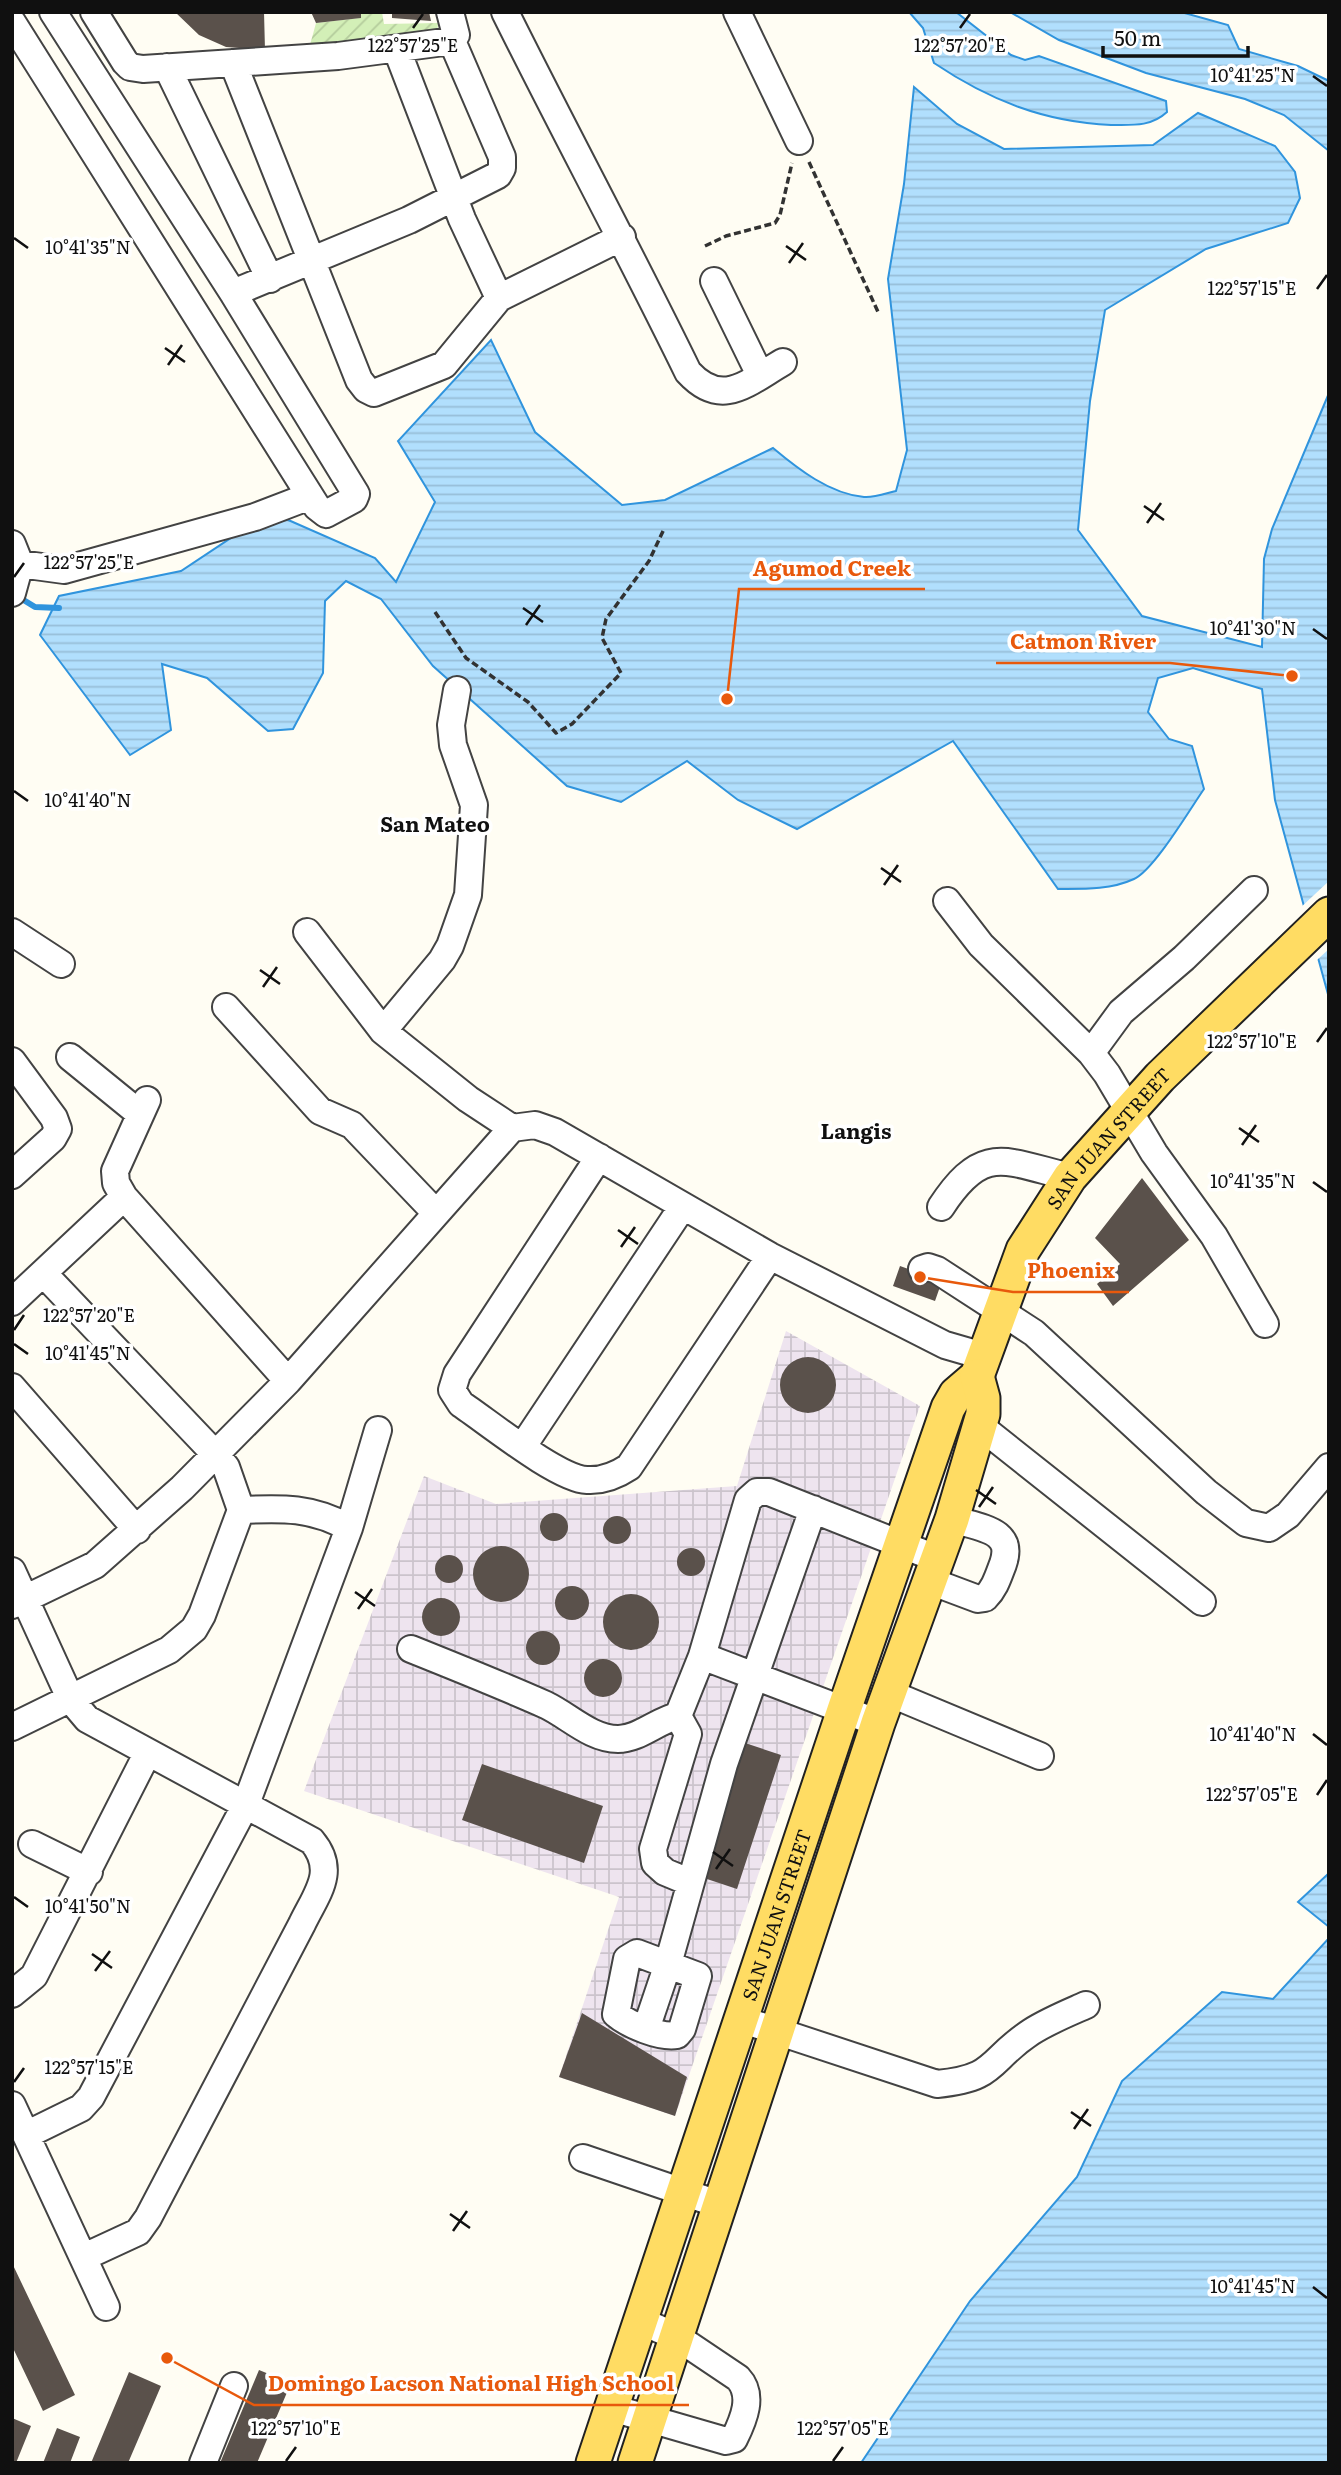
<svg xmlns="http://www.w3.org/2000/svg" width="1341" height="2475" viewBox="0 0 1341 2475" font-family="Literata,serif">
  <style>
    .industrial { fill: url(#industrial-grid) }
    .garden { fill: url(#garden-furrows) }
    .water { fill: url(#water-rules); stroke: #3094dd; stroke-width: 2 }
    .pier { fill: #fffdf3 }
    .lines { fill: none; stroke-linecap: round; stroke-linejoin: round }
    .stream { stroke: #3094dd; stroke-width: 6 }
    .building { fill: #5a514b }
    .minor-casing { stroke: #434343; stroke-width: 30 }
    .major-casing { stroke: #212121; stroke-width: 37 }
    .path { stroke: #323232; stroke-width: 3.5; stroke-dasharray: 7 3.5; stroke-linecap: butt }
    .minor { stroke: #fff; stroke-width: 26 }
    .major { stroke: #ffdc63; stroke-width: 33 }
    .ticks { fill: none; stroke: #101010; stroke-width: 2.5 }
    .labels { text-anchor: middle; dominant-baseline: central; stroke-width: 7; stroke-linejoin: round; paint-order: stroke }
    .street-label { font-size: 19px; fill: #101010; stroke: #fff }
    .neighbourhood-label { font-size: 21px; font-weight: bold; fill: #101010; stroke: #fff }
    .ticks-label { font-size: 18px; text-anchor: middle; fill: #101010; stroke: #fff; stroke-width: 7; stroke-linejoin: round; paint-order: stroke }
    .leader { fill: none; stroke: #e8590c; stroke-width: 2.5 }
    .callout-dot { fill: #e8590c; stroke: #fff; stroke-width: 2.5 }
    .callout-label { font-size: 21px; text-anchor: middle; font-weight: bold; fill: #e8590c; stroke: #fff; stroke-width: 7; stroke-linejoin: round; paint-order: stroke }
  </style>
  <defs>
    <pattern id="industrial-grid" width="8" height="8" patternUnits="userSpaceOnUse" patternTransform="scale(1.75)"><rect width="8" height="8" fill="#eee4ef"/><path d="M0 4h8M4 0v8" fill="none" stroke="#cbc3cc"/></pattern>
    <pattern id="garden-furrows" width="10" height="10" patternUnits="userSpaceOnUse" patternTransform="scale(1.75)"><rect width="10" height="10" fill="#d3efb7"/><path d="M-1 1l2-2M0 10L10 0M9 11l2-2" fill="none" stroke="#b4cc9c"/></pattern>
    <pattern id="water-rules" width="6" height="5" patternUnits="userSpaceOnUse" patternTransform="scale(1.75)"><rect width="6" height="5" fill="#b1dffd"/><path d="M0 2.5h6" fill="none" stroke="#97bed8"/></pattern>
  </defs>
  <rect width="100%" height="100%" fill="#fffdf3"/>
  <!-- industrial -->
  <path class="industrial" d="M786,1331l134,75 -245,710 -116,-39 60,-180 -315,-106 120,-315 72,28 241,-18z"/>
  <!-- garden -->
  <path class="garden" d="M361,12h21l2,12 54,-1 -1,14 -127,8 6,-22 44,-5z"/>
  <!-- water -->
  <path class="water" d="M909,12h47l55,43 14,5 14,-4 127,45 1,11c-16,15 -35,13 -56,13 -67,-3 -122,-25 -177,-62l-11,-35z
    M1010,12h171l47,13 11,24 59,17 31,15v70l-45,-36 -39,-16 -99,-26 -87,-33z
    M914,87l43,37 47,25 149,-4 45,-32 77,33 20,26 5,26 -12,25 -82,26 -101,61 -15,91 -12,129 64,86 120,31 2,-88 8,-30 57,-136v605l-54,-198 -13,-111 -69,-21 -35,10 -10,34 21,27 23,7 12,43c-14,20 -50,81 -70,90 -24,11 -50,10 -76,10l-105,-148 -156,88 -59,-29 -51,-39 -66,41 -54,-16 -134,-120 -52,-67 -35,-18 -21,20 -2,72 -30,56 -25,2 -61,-53 -45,-14 9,66 -41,25 -90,-120 19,-39 122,-25 89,-59 105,46 21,24 39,-80 -37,-61 93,-101 44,92 87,73 43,-5 108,-52c25,21 57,46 91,49 10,1 23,-4 32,-6l11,-41 -19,-171 16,-95z
    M1329,1873v54l-31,-25z
    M1329,1938v525h-468l109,-162 107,-124 45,-96 100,-89 51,7z"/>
  <!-- pier -->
  <path class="pier" d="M1329,881v68l-12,11 -18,-51z"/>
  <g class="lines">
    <!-- stream -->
    <path class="stream" d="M17,596l18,11 24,1"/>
  </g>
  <!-- building -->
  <path class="building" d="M175,12h89l1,38 -39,-3 -27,-12z
    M311,12h50v6l-45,5z
    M392,12h37l2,9 -39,-3z
    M1142,1178l47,62 -76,66 -16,-22 23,-20 -25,-26z
    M900,1266l42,15 -7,20 -42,-15z
    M780 1385a28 28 0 1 1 56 0a28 28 0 1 1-56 0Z
    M540 1527a14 14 0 1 1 28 0a14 14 0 1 1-28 0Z
    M603 1530a14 14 0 1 1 28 0a14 14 0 1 1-28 0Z
    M473 1574a28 28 0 1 1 56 0a28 28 0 1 1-56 0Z
    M677 1562a14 14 0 1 1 28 0a14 14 0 1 1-28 0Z
    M435 1569a14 14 0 1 1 28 0a14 14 0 1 1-28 0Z
    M555 1603a17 17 0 1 1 34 0a17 17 0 1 1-34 0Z
    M603 1622a28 28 0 1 1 56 0a28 28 0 1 1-56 0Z
    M422 1617a19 19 0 1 1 38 0a19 19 0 1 1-38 0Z
    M526 1648a17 17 0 1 1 34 0a17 17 0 1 1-34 0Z
    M584 1678a19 19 0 1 1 38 0a19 19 0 1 1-38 0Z
    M742,1742l39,13 -44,134 -39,-13z
    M482,1764l121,42 -19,57 -122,-43z
    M582,2013l105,64 -12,39 -116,-39z
    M12,2263l63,132 -32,16 -31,-65z
    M259,2370l32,13 -34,80h-37z
    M129,2372l32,14 -33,77h-37z
    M12,2418l19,8 -15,37h-4z
    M57,2428l23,9 -10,26h-27z"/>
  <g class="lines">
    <!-- minor casing -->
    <g class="minor-casing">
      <path id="minor" d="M94,12l31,50 5,5 13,2 195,-13 114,-15 4,-6 -6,-23
        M505,12c60,121 124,239 183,360 34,37 59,11 95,-10
        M737,12l62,129
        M12,22l305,485 9,7 28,-15 2,-5 -123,-201 -180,-281
        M397,50l65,169 37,79
        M233,63l126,317 7,9 8,4 70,-28 55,-67 123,-61
        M167,67l103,212
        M714,281l46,94
        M233,293l176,-73 89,-45 4,-7v-11l-50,-116
        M12,544l8,20 -8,29
        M20,564l44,6 191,-53 55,-21
        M1254,890l-70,68 -63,54 -30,41 16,21 47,79 60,83 51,88
        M947,901l34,44 110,108
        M12,932l49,32
        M307,932l76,99 85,68 44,29
        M226,1007l94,104 32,14 84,88
        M383,1031l59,-71 8,-14 18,-51 6,-90 -21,-60 -2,-20 6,-35
        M70,1057l70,57
        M12,1061l42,57 4,11 -5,9 -41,37
        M147,1100l-32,71 1,12 8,14 164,184
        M599,1157l-142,217 -5,16 9,14c27,18 97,75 126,76 15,1 30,-5 42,-13l141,-211
        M941,1207c42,-64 63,-46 129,-30
        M922,1269l6,-2 9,3 97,63 172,159 40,31 23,5 19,-13 41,-48
        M12,1302l112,-105
        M12,1387l125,143
        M980,1426l222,176
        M523,1446l160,-240
        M241,1510c41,-2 72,-3 108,18
        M12,1571l59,129 16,19 225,122c25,30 5,52 -10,83l-154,294 -10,14 -54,25
        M930,1581l48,18 7,-1c10,-10 13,-21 18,-34 12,-35 -24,-36 -51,-45
        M12,1605l83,-40 87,-77 106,-107 224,-253 23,-3 20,7 215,124 175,89 38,11
        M411,1649c45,18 90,36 135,56 23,11 45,34 72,34 21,0 40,-19 60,-23
        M702,1656l46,-156 9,-8h12l169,67
        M889,1693l151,63
        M12,1727l157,-77 25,-21 8,-14 39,-105 -15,-43 -10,-12 -173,-182
        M32,1844l57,28
        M689,1882l-24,-10 -10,-9 -2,-14 35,-115 -10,-18 24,-60 176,67
        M637,1953l61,23 -16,53 -5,6c-17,3 -48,-10 -61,-21l11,-55z
        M12,1994l22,-18 114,-224
        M740,2019l197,65c61,-6 50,-23 94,-52 17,-11 37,-19 55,-27
        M646,2029l22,-65 56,-200 89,-255
        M12,2105l94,202
        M26,2135l55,-27 10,-11 155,-293 103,-276 29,-98
        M583,2158l135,46
        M612,2408l114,33 8,-2c10,-20 20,-44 4,-61l-61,-41 -36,-16
        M203,2463l31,-77"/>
    </g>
    <!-- major casing -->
    <g class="major-casing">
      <g id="major">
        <path id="s1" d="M593,2463l251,-753 104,-302 8,-14 21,-18 46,-126 47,-73 90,-100 169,-163"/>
        <path d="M635,2463l243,-740 74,-204 31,-105v-16l-6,-22"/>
      </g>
    </g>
    <!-- path -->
    <path class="path" d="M809,162l70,152
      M705,246l21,-10 49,-13 5,-8 12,-52
      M435,612l31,46 62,44 28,31 16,-9 49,-51 -19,-35 4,-19 43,-58 15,-32"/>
    <!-- minor -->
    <use href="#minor" class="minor"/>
    <!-- major -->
    <use href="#major" class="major"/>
  </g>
  <!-- ticks -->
  <path class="ticks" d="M413,28l10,-14M960,28l10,-14M1313,76l14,10M14,238l14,10M786,246l20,14M789,263l14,-20M1317,289l10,-14M165,348l20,14M168,365l14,-20M1144,506l20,14M1147,523l14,-20M14,577l10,-14M523,608l20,14M526,625l14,-20M1313,629l14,10M14,791l14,10M881,868l20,14M884,885l14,-20M260,970l20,14M263,987l14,-20M1317,1042l10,-14M1239,1128l20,14M1242,1145l14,-20M1313,1182l14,10M618,1230l20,14M621,1247l14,-20M14,1330l10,-15M14,1344l14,10M976,1490l20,14M979,1507l14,-20M355,1592l20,14M358,1609l14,-20M1313,1734l14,11M1317,1795l10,-15M713,1852l20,14M716,1869l14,-20M14,1897l14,10M92,1954l20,14M95,1971l15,-20M14,2082l10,-14M1071,2112l20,14M1074,2129l14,-20M450,2214l20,14M453,2231l14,-20M1313,2287l14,11M286,2461l10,-14M833,2461l10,-14"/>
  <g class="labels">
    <!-- street labels -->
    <g class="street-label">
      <text stroke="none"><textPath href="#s1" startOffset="1432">SAN JUAN STREET</textPath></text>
      <text stroke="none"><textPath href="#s1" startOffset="578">SAN JUAN STREET</textPath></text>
    </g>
    <!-- neighbourhood labels -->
    <g class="neighbourhood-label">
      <text x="435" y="822">San Mateo</text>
      <text x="856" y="1129">Langis</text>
    </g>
  </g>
  <g class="ticks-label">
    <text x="413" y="52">122°57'25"E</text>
    <text x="960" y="52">122°57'20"E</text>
    <text x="1253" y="82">10°41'25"N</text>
    <text x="88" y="254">10°41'35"N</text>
    <text x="1252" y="295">122°57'15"E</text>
    <text x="89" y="569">122°57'25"E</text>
    <text x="1253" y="635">10°41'30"N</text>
    <text x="88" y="807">10°41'40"N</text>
    <text x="1252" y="1048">122°57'10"E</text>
    <text x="1253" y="1188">10°41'35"N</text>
    <text x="89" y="1322">122°57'20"E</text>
    <text x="88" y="1360">10°41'45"N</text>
    <text x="1253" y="1741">10°41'40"N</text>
    <text x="1252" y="1801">122°57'05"E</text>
    <text x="88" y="1913">10°41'50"N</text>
    <text x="89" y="2074">122°57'15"E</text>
    <text x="1253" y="2293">10°41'45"N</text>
    <text x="296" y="2435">122°57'10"E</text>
    <text x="843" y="2435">122°57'05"E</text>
  </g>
  <!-- callouts -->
  <path class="leader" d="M727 699L739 589H925M1292 676L1170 663H996M920 1277L1013 1292H1129M167 2358L254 2405H689"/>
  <g class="callout-dot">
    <circle cx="727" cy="699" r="7"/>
    <circle cx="1292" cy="676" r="7"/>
    <circle cx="920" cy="1277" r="7"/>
    <circle cx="167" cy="2358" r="7"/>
  </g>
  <g class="callout-label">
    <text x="832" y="576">Agumod Creek</text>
    <text x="1083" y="649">Catmon River</text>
    <text x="1071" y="1278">Phoenix</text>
    <text x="471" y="2391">Domingo Lacson National High School</text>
  </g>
  <!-- border -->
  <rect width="1341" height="2475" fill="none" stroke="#101010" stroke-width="28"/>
  <!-- scale -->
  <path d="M1103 46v10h145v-10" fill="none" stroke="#101010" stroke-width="3.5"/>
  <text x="1114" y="46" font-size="21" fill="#101010" stroke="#ffffff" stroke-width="5" paint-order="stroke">50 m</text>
</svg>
